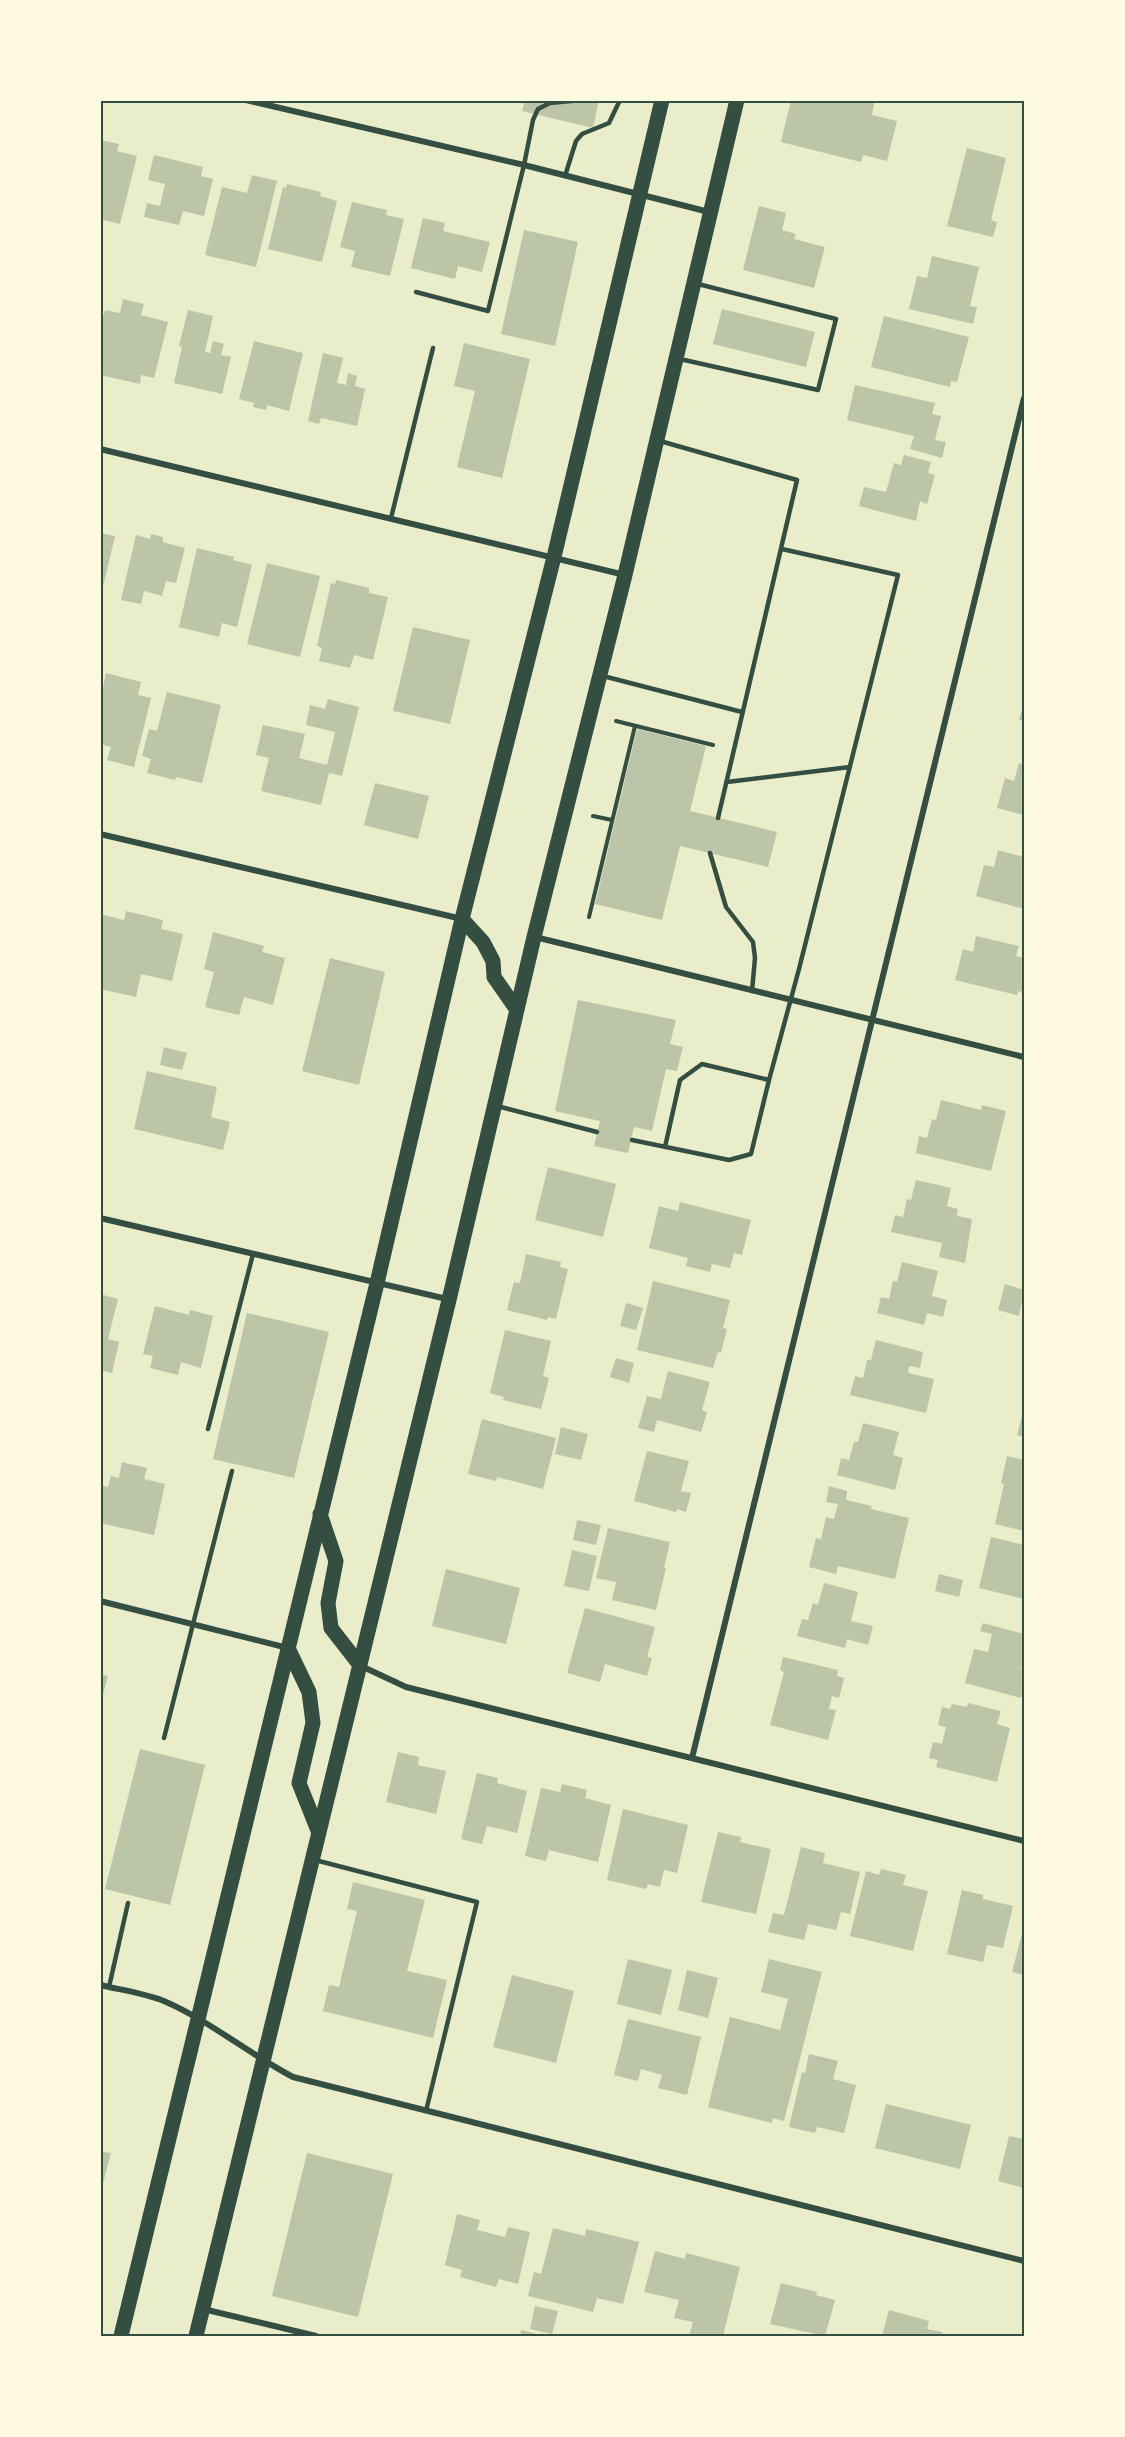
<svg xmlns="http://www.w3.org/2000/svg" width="1125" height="2437" viewBox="0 0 1125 2437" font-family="Roboto,sans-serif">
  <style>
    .building { fill: #bcc5a7 }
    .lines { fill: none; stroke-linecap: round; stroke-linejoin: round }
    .path { stroke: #344e41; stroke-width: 4 }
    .service { stroke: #344e41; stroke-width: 4.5 }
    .minor { stroke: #344e41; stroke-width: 6 }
    .primary { stroke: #344e41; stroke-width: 15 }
    .neatline { fill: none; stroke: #344e41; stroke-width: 2 }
  </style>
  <rect width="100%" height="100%" fill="#e9edc9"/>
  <!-- building -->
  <path class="building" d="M513,100h86l-6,28 -71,-17 2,-7z
    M791,100h84l-3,15 25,6 -10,40 -24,-6 -2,7 -80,-20z
    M100,140l19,4 -2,7 20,5 -17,68 -20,-5z
    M967,148l39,10 -15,62 6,2 -4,15 -46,-11z
    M154,155l49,12 -2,9 12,3 -9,37 -21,-5 -4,14 -35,-8 3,-14 13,3 5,-22 -17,-4z
    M252,175l25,6 -21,86 -51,-12 17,-68 25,6z
    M287,184l34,8 -1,4 17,5 -15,61 -54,-13 15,-62 3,1z
    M352,202l35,8 -1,5 18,4 -14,57 -39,-9 4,-16 -15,-4z
    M759,206l27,7 -4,17 14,4 -2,5 31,8 -11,41 -71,-18z
    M423,218l22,5 -2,8 47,11 -8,30 -24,-6 -3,13 -44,-11z
    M524,230l54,12 -23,104 -54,-12z
    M932,256l47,11 -9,39 7,1 -4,17 -64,-15 8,-33 10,2z
    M123,299l21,5 -3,11 27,7 -14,56 -13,-3 -1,9 -40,-9v-47l5,-18 15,3z
    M722,309l93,23 -9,35 -93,-23z
    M188,310l25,6 -8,36 5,1 3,-12 11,3 -3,11 10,2 -9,37 -48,-11 8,-36 -3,-1z
    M884,316l85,21 -12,45 -6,-1 -1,6 -79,-20z
    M254,341l49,12 -14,58 -22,-6 -1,5 -13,-3 1,-4 -15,-4z
    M464,343l66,16 -28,119 -45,-11 18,-76 -21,-5z
    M323,353l20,5 -6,25 9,2 2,-12 9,3 -2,10 10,3 -8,37 -36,-8 -2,6 -11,-3z
    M855,385l80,18 -3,11 9,2 -6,24 11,2 -4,16 -32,-9 4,-13 -67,-16z
    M904,455l27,7 -3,11 7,2 -8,29 -7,-3 -4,20 -57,-15 5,-19 22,5 8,-29 7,2z
    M100,533l15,3 -12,51h-3z
    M151,534l12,3v5l22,6 -9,35 -10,-2 -4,15 -18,-5 -3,13 -20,-4 15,-65 14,4z
    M197,548l37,9 -1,3 19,5 -15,62 -15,-4 -3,14 -40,-10z
    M267,563l53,13 -20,81 -53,-13z
    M336,580l33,8v5l19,4 -15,63 -19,-5 -4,13 -31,-7 3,-13 -5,-2 14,-63 4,1z
    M413,627l57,13 -20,84 -57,-13z
    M106,673l35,9 -3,13 13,3 -17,69 -27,-7 4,-13 -11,-3v-57l3,1z
    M167,692l54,13 -19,78 -26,-6 -1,3 -28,-7 4,-14 -9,-3 7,-27 8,2z
    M328,699l31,8 -17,69 -13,-3 -8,32 -60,-14 8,-33 -13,-3 7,-30 42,9 -6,24 28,7 8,-33 -29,-7 4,-20 15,4z
    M1024,701v20l-5,-1z
    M637,729l69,17 -16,65 87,21 -9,35 -88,-21 -18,74 -67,-16z
    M1019,763l5,1v51l-27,-7 8,-30 9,3z
    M375,783l54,13 -11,43 -54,-14z
    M998,850l26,7v52l-48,-13 8,-31 10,2z
    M126,911l37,9 -2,9 22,5 -11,47 -31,-7 -5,23 -36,-8v-75l24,6z
    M213,932l51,14 -2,6 23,6 -12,47 -29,-8 -5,18 -34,-8 9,-35 -10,-3z
    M976,936l43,10 -3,10 8,2v35l-6,-2 -1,4 -62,-15 8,-31 10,3z
    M330,958l55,14 -26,113 -57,-14z
    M578,1000l98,20 -6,24 13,3 -6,24 -11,-2 -14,62 -18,-4 -6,26 -34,-7 6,-25 -45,-10z
    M164,1047l23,6 -5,17 -22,-5z
    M147,1071l70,16 -6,30 19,5 -7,28 -89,-21z
    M941,1100l40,10 1,-5 24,6 -15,60 -75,-18 3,-17 8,2 5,-19 4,1z
    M548,1167l68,17 -13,53 -68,-17z
    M916,1180l35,8 -4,18 11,3 -1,7 15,3 -7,44 -26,-6 3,-14 -51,-11 4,-17 8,2 4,-18 4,1z
    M680,1202l71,18 -9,35 -8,-2 -4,15 -18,-4 -2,8 -24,-6 2,-8 -39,-10 10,-42 19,5z
    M526,1254l35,8 -1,5 8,2 -12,50 -8,-2 -1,3 -40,-10 7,-28 6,1z
    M902,1262l36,9 -6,25 15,4 -4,17 -16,-4 -3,12 -47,-12 4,-16 8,2 4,-18 4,1z
    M653,1281l77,19 -7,28 4,1 -6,24 -3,-1 -5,16 -76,-18z
    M1005,1284l19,6 -5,26 -21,-6z
    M100,1294l18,5 -10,40 11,3 -7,31 -12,-3z
    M626,1303l17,5 -7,22 -16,-4z
    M155,1306l34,9 1,-5 23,6 -12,52 -20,-6 -3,13 -28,-7 3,-12 -10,-2z
    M247,1313l82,19 -35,146 -81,-19z
    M505,1330l46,11 -8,35 6,2 -8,31 -38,-9 1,-3 -14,-4z
    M876,1340l47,12 -3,16 -11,-2 -1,7 26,6 -8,34 -76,-18 5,-19 8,2 4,-18h4z
    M616,1358l18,5 -5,20 -19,-6z
    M668,1371l42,11 -8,28 5,2 -6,20 -44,-12 -3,12 -16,-4 9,-32 14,3z
    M1024,1408v29l-7,-2z
    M482,1419l74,19 -13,51 -46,-12 -1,4 -28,-7z
    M863,1423l36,9 -6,23 10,3 -8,32 -58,-15 4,-17 8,2 5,-18h4z
    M561,1427l27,7 -7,26 -26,-6z
    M647,1451l42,10 -8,30 10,2 -5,19 -9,-3 -1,3 -42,-11z
    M1007,1456l17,4v71l-29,-7 9,-40 -3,-1z
    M122,1462l25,6 -3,11 21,5 -11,51 -54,-12v-38l8,2 3,-11 8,2z
    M829,1486l18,5 -1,9 26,6 -1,3 38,9 -14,61 -57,-13 -2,8 -27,-7 7,-29 5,1 5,-22 8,2 4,-15 -12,-2z
    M577,1520l24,5 -5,20 -23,-5z
    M608,1528l62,14 -6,26h2l-10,42 -44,-10 4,-18 -20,-4z
    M991,1537l33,8v54l-45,-11z
    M572,1550l25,6 -8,35 -25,-5z
    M446,1569l74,19 -14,56 -74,-18z
    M939,1574l24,6 -4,17 -24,-6z
    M824,1583l34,9 -7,29 22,5 -5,19 -21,-6 -2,9 -48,-12 5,-17 6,1 5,-17 5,2z
    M585,1608l70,19 -8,30 5,1 -5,18 -42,-12 -5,18 -33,-9z
    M983,1623l41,11v22l-3,13 3,2v14l-3,13 -56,-15 9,-34 14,3 4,-18 -12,-3z
    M783,1657l55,13 -1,6 7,2 -5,20 -7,-2 -3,13 7,1 -8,30 -58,-15 14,-53 -4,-2z
    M100,1674l8,2 -7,26h-1z
    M968,1703l33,8 -4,13 13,4 -13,54 -61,-15 2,-7 -9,-2 4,-16 9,2 4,-17 -8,-2 4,-18 8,2 2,-5 15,3z
    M140,1749l65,16 -35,140 -65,-16z
    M398,1752l21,5 -1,8 28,6 -10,43 -50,-12z
    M477,1773l21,5 -1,5 30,8 -10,42 -30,-7 -5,18 -21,-5z
    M562,1784l25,6 -2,8 26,7 -13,57 -49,-12 -3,11 -21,-5 16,-68 19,4z
    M623,1809l65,16 -11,48 -13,-3 -4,17 -12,-3 -2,5 -39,-9z
    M718,1832l23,5 -1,5 31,7 -15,65 -55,-12z
    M801,1847l24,6 -2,10 37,9 -10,42 -9,-2 -5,18 -28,-6 -4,16 -36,-8 5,-19 11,2z
    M881,1869l25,6 -3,10 25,6 -15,60 -63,-15 16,-65 13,4z
    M353,1882l72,18 -18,71 40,9 -14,58 -110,-27 6,-26 10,2 18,-76 -10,-2z
    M962,1890l21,5v4l30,7 -10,42 -16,-3 -4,17 -36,-8z
    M1024,1926v49l-12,-3z
    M628,1959l44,11 -11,45 -44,-11z
    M769,1959l53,13 -38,149 -11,-3 -1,5 -64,-16 22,-90 50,13 8,-31 -27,-7z
    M687,1970l31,8 -10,40 -30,-8z
    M512,1975l62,16 -18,72 -63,-16z
    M628,2019l73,18 -14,58 -29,-7 4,-13 -21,-6 -3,12 -24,-6z
    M809,2054l29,7 -5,18 23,6 -12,48 -27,-6 -2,6 -26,-6 13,-55 3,1z
    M886,2104l85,21 -11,44 -85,-21z
    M1009,2136l15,3v49l-26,-7z
    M100,2151l11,2 -10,38h-1z
    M307,2153l86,21 -35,143 -86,-21z
    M457,2214l23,6 -3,10 28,7 3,-10 22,5 -12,52 -19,-5 -3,8 -36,-10 2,-7 -17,-5z
    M553,2228l32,8 1,-7 53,13 -16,62 -26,-6 -4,14 -65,-16 6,-24 7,2z
    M655,2251l30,8 1,-6 54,14 -17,69h-34l4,-14 -19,-4 5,-18 -35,-8z
    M781,2283l36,9 -1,3 19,5 -10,36 -55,-12z
    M535,2306l23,5 -6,23 -22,-5z
    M889,2310l40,11 -2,8 16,3 -2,4h-59z
    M521,2330l24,6h-25z"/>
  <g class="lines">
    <!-- path -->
    <path class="path" d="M616,721l97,24
      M593,816l19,4
      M589,917l46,-191"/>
    <!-- service -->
    <path class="service" d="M565,176l11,-35 6,-7 27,-11 11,-23
      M416,292l72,19 36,-146 9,-45 5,-11 12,-6 31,-3
      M680,359l138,31 18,-71 -138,-35
      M660,441l137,39 -79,338
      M391,518l42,-170
      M603,676l139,36
      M727,782l123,-15
      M710,853l16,54 27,35 2,16 -3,33
      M769,1080l30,-111 99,-394 -116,-26
      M497,1106l100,26
      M632,1140l97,20 22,-6 18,-74 -67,-16 -22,16 -15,67
      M208,1429l45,-175
      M164,1738l68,-267
      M315,1860l162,42 -51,209
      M109,1987l19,-84"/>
    <!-- minor -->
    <path class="minor" d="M246,100l278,65 185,47
      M100,449l525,126
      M100,834l362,85
      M535,937l489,120
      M100,1218l347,81
      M100,1601l188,47
      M359,1665l47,22 618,154
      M692,1758l332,-1360
      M100,1985c21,5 44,8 64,16 46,20 85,53 129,76l731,184
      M203,2309l113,27"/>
    <!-- primary -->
    <path class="primary" d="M462,919l21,23 10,19 1,16 23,33
      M320,1514l16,47 -8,42 3,25 28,36
      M288,1648l21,44 4,31 -14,60 20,50
      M121,2336l256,-1053 85,-364 92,-362 108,-457
      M196,2336l253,-1036 85,-363 91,-362 112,-475"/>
  </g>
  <!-- border -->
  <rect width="1125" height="2437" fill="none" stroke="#fefae0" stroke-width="204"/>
  <rect x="102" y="102" width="921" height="2233" class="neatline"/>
</svg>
